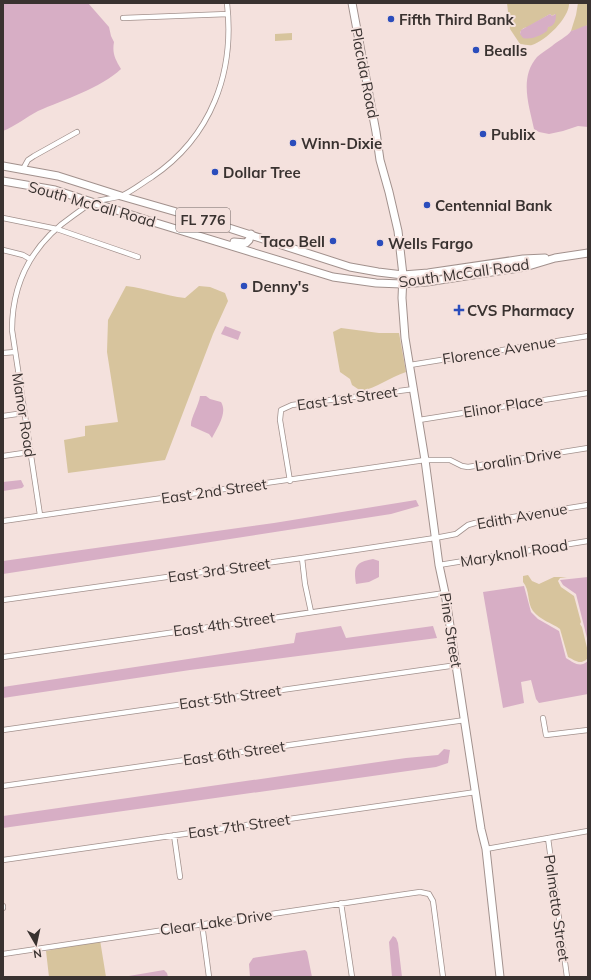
<svg xmlns="http://www.w3.org/2000/svg" width="591" height="980" viewBox="0 0 591 980" font-family="Mulish,sans-serif">
  <style>
    .green { fill: #d7c49d; fill-rule: evenodd }
    .water { fill: #d7aec5 }
    .lines { fill: none; stroke-linecap: round; stroke-linejoin: round }
    .street-casing { stroke: #a2918d; stroke-width: 6 }
    .secondary-casing { stroke: #a2918d; stroke-width: 9 }
    .primary-casing { stroke: #a2918d; stroke-width: 9 }
    .street { stroke: #fff; stroke-width: 4.5 }
    .secondary { stroke: #fff; stroke-width: 7 }
    .primary { stroke: #fff; stroke-width: 7 }
    .poi-dot { fill: #2b4dbc; stroke: #f4e1dd; stroke-width: 1.5 }
    .labels { text-anchor: middle; dominant-baseline: central; stroke-width: 4; stroke-linejoin: round; paint-order: stroke }
    .shield { fill: #f4e1dd; stroke: #716664; stroke-width: 1 }
    .shield-label { font-size: 14px; font-weight: bold; fill: #393230 }
    .poi-label { font-size: 15px; font-weight: bold; fill: #393230; stroke: #f4e1dd; text-anchor: start }
    .street-label { font-size: 15px; fill: #393230; stroke: #f4e1dd }
  </style>
  <rect width="100%" height="100%" fill="#f4e1dd"/>
  <!-- green -->
  <path class="green" d="M507,3h62c1,14 -23,38 -37,42 -3,1 -8,-1 -12,-1l-10,-15zM550,14l2,2 3,-2 -7,13 -28,7c1,-5 3,-6 8,-7z
    M578,3h10v22l-10,5 -7,1 5,-16z
    M292,33v7l-17,1v-7z
    M126,286c20,2 39,10 59,12l14,-12 11,1 15,6 3,8 -15,33 -48,126 -97,13 -4,-33 21,-4v-10l33,-4 -11,-70 1,-32z
    M341,328l38,5h20l7,39c-16,5 -29,16 -45,19l-9,-6 -2,-6 -10,-7 -7,-40z
    M528,575l4,6 7,3 15,-7h13l-7,1 -2,3 3,6 13,9 7,26 -1,2 2,3 6,25 -1,7c-7,6 -11,2 -19,-2l-8,-28c-8,-6 -20,-9 -27,-18 -6,-8 -3,-21 -10,-29v-6z
    M100,940l6,37h-57l-3,-26z"/>
  <!-- water -->
  <path class="water" d="M4,3h84l21,24 2,9 3,6c-2,11 1,17 7,27 -20,19 -58,31 -83,42 -12,6 -22,15 -35,20z
    M550,14l2,2 4,-2c0,6 -1,12 -8,13l-1,4c-7,5 -16,9 -24,7l-3,-4 1,-4z
    M588,25v102l-10,-1 -15,5 -14,3 -10,-2 -5,-3c-5,-24 -15,-51 3,-72 4,-4 10,-7 15,-11 5,-5 15,-9 19,-15 6,-1 11,-5 17,-6z
    M225,326l16,6 -3,8 -17,-6z
    M200,396h6l4,3 11,3c7,11 -4,26 -9,36l-3,-4 -18,-8c-1,-7 8,-21 9,-30z
    M21,480l3,6 -2,2 -19,3v-9z
    M416,500l3,6 -28,8 -388,60v-13l271,-38z
    M373,559l6,2v16l-10,5 -13,2c-3,-18 0,-22 17,-25z
    M588,577v65l-12,-48 -13,-9 -3,-5z
    M524,586l7,26 7,7 21,12 7,27c8,5 14,10 22,3v33l-49,9 -3,-4 -5,-19 -10,2 3,21 -21,5 -20,-116z
    M341,626l5,12 87,-12 4,12 -247,32 -187,28v-11l291,-44 2,-10z
    M444,749l6,1 -2,13 -12,4 -433,61v-12l403,-58 32,-3z
    M393,936l3,2 2,5 4,34h-10l-3,-35z
    M305,950l2,2 5,25h-62l-1,-13 4,-6z
    M164,970l3,3 1,4h-45z"/>
  <g class="lines">
    <!-- street casing -->
    <g class="street-casing">
      <path id="street" d="M123,18l105,-4
        M23,169l5,-9 6,-4 43,-24
        M3,218l54,11 81,28
        M3,250l20,5 7,4
        M3,353l12,-1
        M410,365l178,-29
        M3,416l21,-3
        M419,420l169,-27
        M3,456l27,-4
        M290,481l-10,-61 1,-10 11,-5 122,-16
        M40,515l-28,-185c0,-49 21,-87 62,-115 6,-4 13,-10 20,-13 8,-3 18,-3 27,-6 10,-4 21,-13 31,-19 59,-40 83,-104 75,-174
        M3,521l422,-61h25l12,6 6,1 120,-19
        M302,558l3,26 6,28
        M439,565l149,-24
        M3,600l299,-42 133,-20 21,-4 12,-9 7,-2 113,-18
        M3,657l442,-64
        M543,718l3,17 42,-5
        M3,730l454,-65
        M3,786l462,-66
        M174,835l6,42
        M548,838l19,139
        M486,849l102,-18
        M3,860l473,-68
        M429,894l4,7 10,76
        M341,903l11,74
        M3,906v2
        M202,924l7,53
        M3,954l376,-56 41,-6 9,2"/>
    </g>
    <!-- secondary casing -->
    <g class="secondary-casing">
      <path id="secondary" d="M352,3l24,129 4,28 9,32 9,39 5,44 -1,23 3,40 20,122 14,105 6,28 36,236 5,20 14,128"/>
    </g>
    <!-- primary casing -->
    <g class="primary-casing">
      <path id="primary" d="M3,166l55,10 63,20 80,23 149,48 28,5 25,3 25,-2 95,-14 22,-1
        M3,181l52,9 98,32 180,55 43,6 26,1 25,-2 98,-15 30,-9 33,-5
        M234,242l12,1 3,-3 2,-6"/>
    </g>
    <!-- street -->
    <use href="#street" class="street"/>
    <!-- secondary -->
    <use href="#secondary" class="secondary"/>
    <!-- primary -->
    <use href="#primary" class="primary"/>
  </g>
  <!-- markers -->
  <g class="poi-dot">
    <circle cx="391" cy="19" r="4"/>
    <circle cx="476" cy="50" r="4"/>
    <circle cx="483" cy="134" r="4"/>
    <circle cx="293" cy="143" r="4"/>
    <circle cx="215" cy="172" r="4"/>
    <circle cx="427" cy="205" r="4"/>
    <circle cx="333" cy="241" r="4"/>
    <circle cx="380" cy="243" r="4"/>
    <circle cx="244" cy="286" r="4"/>
    <path d="M457 304h4v4h4v4h-4v4h-4v-4h-4v-4h4z"/>
  </g>
  <g class="labels">
    <!-- shield labels -->
    <rect class="shield" x="176" y="208" width="54" height="24" rx="3"/>
    <g class="shield-label">
      <text x="203" y="220">FL 776</text>
    </g>
    <!-- poi labels -->
    <g class="poi-label">
      <text x="399" y="19">Fifth Third Bank</text>
      <text x="484" y="50">Bealls</text>
      <text x="491" y="134">Publix</text>
      <text x="301" y="143">Winn-Dixie</text>
      <text x="223" y="172">Dollar Tree</text>
      <text x="435" y="205">Centennial Bank</text>
      <text x="325" y="241" text-anchor="end">Taco Bell</text>
      <text x="388" y="243">Wells Fargo</text>
      <text x="252" y="286">Denny's</text>
      <text x="467" y="310">CVS Pharmacy</text>
    </g>
    <!-- street labels -->
    <g class="street-label">
      <text transform="translate(365 73) rotate(79)">Placida Road</text>
      <text transform="translate(92 204) rotate(16)">South McCall Road</text>
      <text transform="translate(464 273) rotate(-8)">South McCall Road</text>
      <text transform="translate(499 350) rotate(-9)">Florence Avenue</text>
      <text transform="translate(347 398) rotate(-8)">East 1st Street</text>
      <text transform="translate(503 406) rotate(-9)">Elinor Place</text>
      <text transform="translate(24 415) rotate(81)">Manor Road</text>
      <text transform="translate(518 459) rotate(-9)">Loralin Drive</text>
      <text transform="translate(214 491) rotate(-8)">East 2nd Street</text>
      <text transform="translate(522 516) rotate(-10)">Edith Avenue</text>
      <text transform="translate(514 553) rotate(-9)">Maryknoll Road</text>
      <text transform="translate(219 570) rotate(-8)">East 3rd Street</text>
      <text transform="translate(224 624) rotate(-8)">East 4th Street</text>
      <text transform="translate(451 630) rotate(81)">Pine Street</text>
      <text transform="translate(230 697) rotate(-8)">East 5th Street</text>
      <text transform="translate(234 753) rotate(-8)">East 6th Street</text>
      <text transform="translate(239 826) rotate(-8)">East 7th Street</text>
      <text transform="translate(557 908) rotate(82)">Palmetto Street</text>
      <text transform="translate(216 922) rotate(-8)">Clear Lake Drive</text>
    </g>
  </g>
  <!-- border -->
  <rect width="591" height="980" fill="none" stroke="#393230" stroke-width="8"/>
  <!-- north arrow -->
  <g transform="translate(36 944) rotate(171)" stroke="#f4e1dd" stroke-width="3" paint-order="stroke">
  <path d="M0-3L7 15L0 10L-7 15Z" fill="#393230"/>
  <text y="-6" font-size="11" font-weight="bold" text-anchor="middle" fill="#393230">N</text>
  </g>
</svg>
